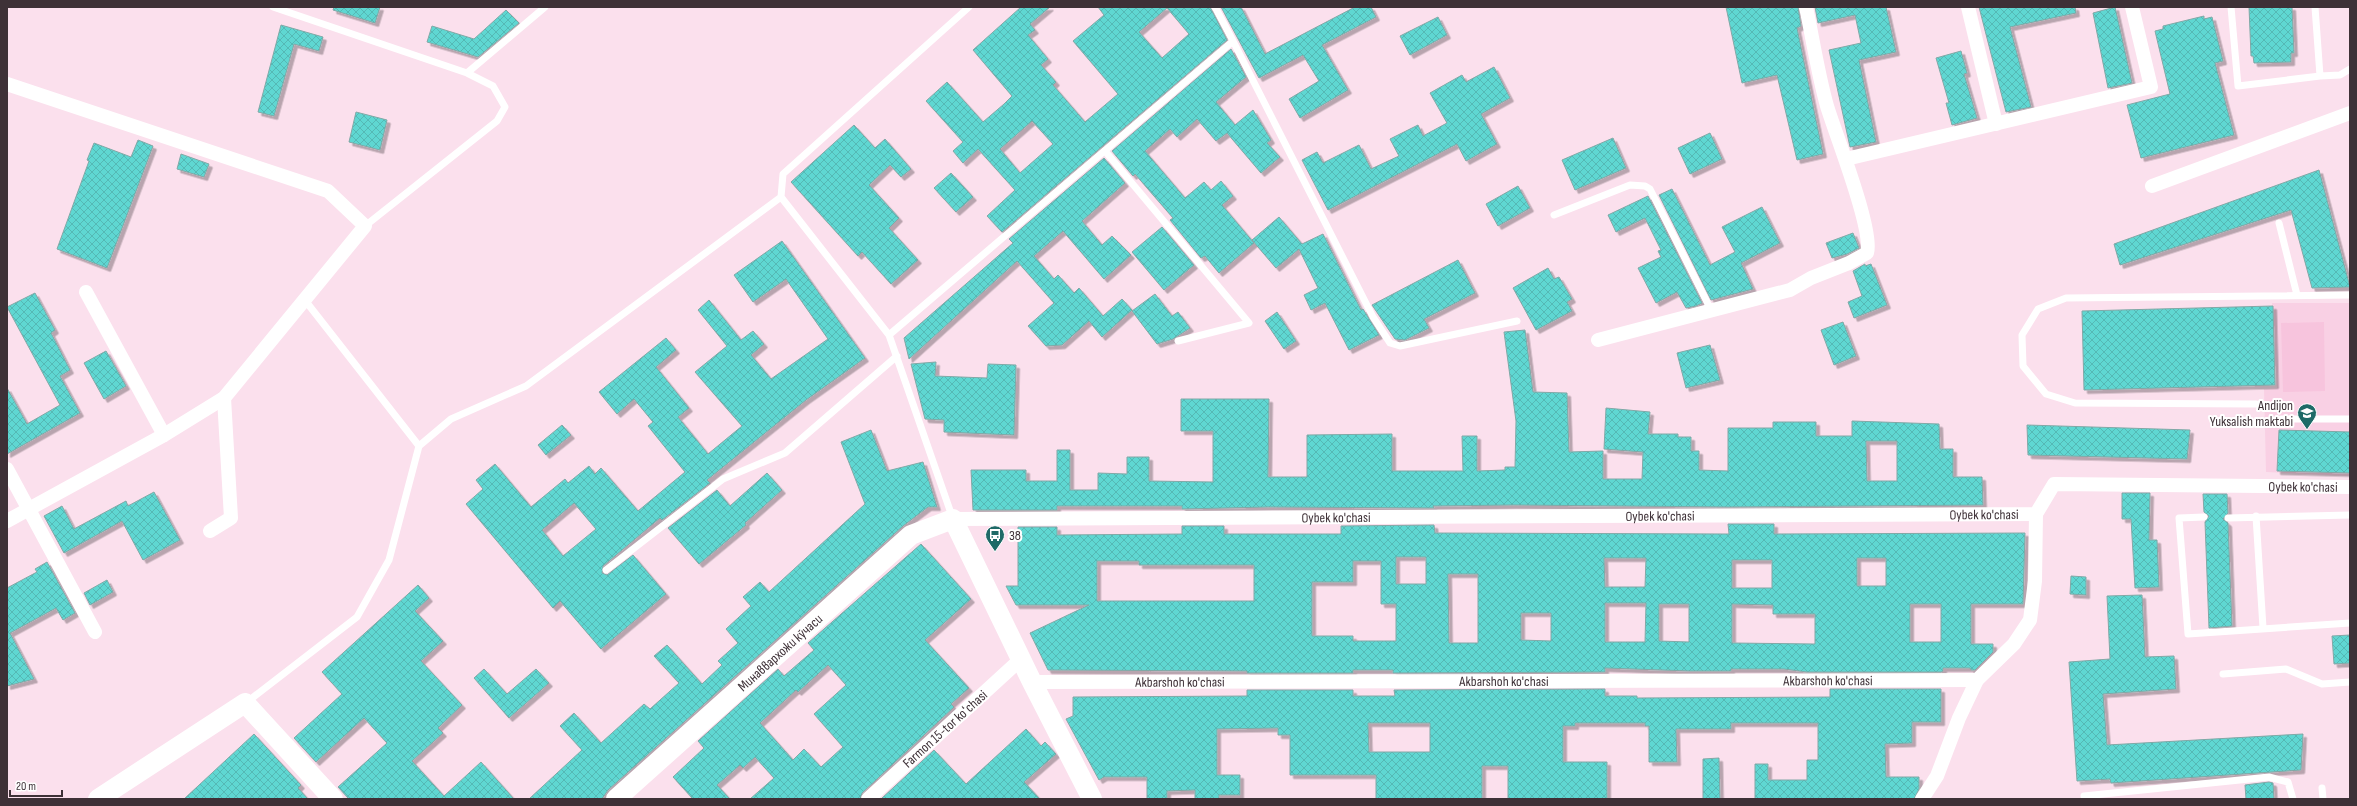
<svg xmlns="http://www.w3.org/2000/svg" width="2357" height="806" viewBox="0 0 2357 806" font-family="'Sofia Sans Condensed',sans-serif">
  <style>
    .built { fill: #f9d0e4 }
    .garden { fill: #f7c4dd }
    .building { fill: url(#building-cross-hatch); stroke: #81a8a6; fill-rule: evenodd; filter: url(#shadow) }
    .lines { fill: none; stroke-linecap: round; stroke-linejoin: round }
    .lane { stroke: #fff; stroke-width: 7 }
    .street { stroke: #fff; stroke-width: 14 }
    .secondary { stroke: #fff; stroke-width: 20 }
    .labels { text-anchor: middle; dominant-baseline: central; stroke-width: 4; stroke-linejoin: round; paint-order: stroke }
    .poi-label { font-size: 14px; fill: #3e3137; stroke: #fff; text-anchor: end }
    .street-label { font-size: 14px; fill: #3e3137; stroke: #fff }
  </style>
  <defs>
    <pattern id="building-cross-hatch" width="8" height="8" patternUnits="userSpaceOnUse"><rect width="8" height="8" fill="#5fd7d2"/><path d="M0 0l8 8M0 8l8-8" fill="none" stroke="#54b9b5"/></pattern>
    <filter id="shadow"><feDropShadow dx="3.5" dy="3.5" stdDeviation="0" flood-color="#0004"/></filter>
  </defs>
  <rect width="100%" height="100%" fill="#fbe0ed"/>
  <!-- built -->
  <path class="built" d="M2272,303h78v173l-84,-4 -2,-83 13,-1z"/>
  <!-- garden -->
  <path class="garden" d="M2324,322l1,69 -42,1 -2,-69z"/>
  <!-- building -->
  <path class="building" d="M334,7h46l-5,16 -42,-13z
    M1021,7h29l-20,17 5,6 -7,5 20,24 -7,6 15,17 -3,3 32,37 33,-28 -45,-53 31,-26 -6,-8h112l17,33 -225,192 -15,-16 28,-26 -37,-41 -15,14 -10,-12 10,-9 -37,-41 21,-19 36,40 21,-18 8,-8 -39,-46zM1167,8l22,26 -27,24 -23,-26zM1032,121l21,23 -33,29 -20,-24z
    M1221,7h20l24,47 90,-47h16l5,10 -54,28 26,45 -48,28 -11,-19 30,-18 -16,-26 -44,23z
    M1726,7h72l3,19 -4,2 26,126 -26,6 -20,-85 -35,8z
    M1815,7h71l10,45 -37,8 17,82 -26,5 -21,-97 32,-7 -6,-28 -37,8z
    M1979,7h96l1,6 -66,14 21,80 -25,5z
    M2115,7l17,76 -24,5 -15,-75z
    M2249,7h43l2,46h-3v9l-37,1 -1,-7h-2z
    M506,10l13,13 -41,34 -51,-15 5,-16 42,13z
    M2204,16v3l8,-2 11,44 -8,2 19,72 -93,23 -14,-53 43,-11 -15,-63 8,-2v-3z
    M1438,17l9,18 -37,20 -10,-19z
    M281,25l42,12 -4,14 -25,-7 -20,72 -16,-4z
    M1231,49l15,28 -30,25 19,23 18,-15 18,30 -4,3 13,14 -19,16 -34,-40 -11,8 -19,-22 -20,18 -7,-8 -25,22 40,47 19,-16 7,8 10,-9 12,15 -11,9 32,38 -35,30 -14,-17 -4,2 -31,-38 3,-2 -38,-44 -2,2 -21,-25z
    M1961,51l6,22 -3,1 13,44 -25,7 -6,-22h3l-13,-45z
    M1494,67l16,31 -29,16 16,30 -31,17 -9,-17 -129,66 -26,-50 15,-8 6,11 36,-18 12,24 28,-13 -9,-17 28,-14 5,11 24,-13 -17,-30 32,-18 4,7z
    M356,112l31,8 -7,30 -31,-8z
    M854,125l21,23 10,-9 26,30 -10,8 -11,-12 -21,20 30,33 -10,10 29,32 -27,24 -29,-32 -4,4 -67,-74z
    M1710,133l12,26 -32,15 -12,-26z
    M1613,138l13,30 -51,22 -13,-30z
    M138,140l15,6 -46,122 -50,-19 32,-88 -2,-1 7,-17 37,14z
    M181,154l28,10 -5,13 -27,-8z
    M1104,158l21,25 -43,38 20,24 10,-9 19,19 -27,24 -41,-48 -29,25 20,23 4,-4 16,18 5,-5 24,28 19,-17 10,11 -30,27 -13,-16 -27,24 -16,1 -18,-20 26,-23 -37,-42 -108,98 -5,-21 109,-95 -4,-4z
    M2319,170l31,117 -38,1 -21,-78 -171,55 -6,-21z
    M951,173l22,24 -17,15 -22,-24z
    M1518,186l12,22 -32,18 -12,-22z
    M1672,189l38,76 25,-13 -13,-25 40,-20 18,36 -39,20 12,26 -42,11 -52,-105z
    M1648,196l54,107 -6,3 -10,2 -9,-16 -21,11 -18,-35 23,-11 -3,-6 3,-1 -16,-32 -29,14 -8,-17z
    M1279,217l23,27 21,-10 38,76 2,-1 16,26 -30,15 -24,-47 -14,7 -7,-15 14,-7 -19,-39 -23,19 -24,-28z
    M1162,227l32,38 -30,25 -32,-38z
    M1853,233l6,15 -12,6 -15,4 -6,-15z
    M782,241l83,117 -59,42 -99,80 3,3 -48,37 -2,-2 -57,48 -1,7 5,2 26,-20 33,39 -65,55 -41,-48 -7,7 -87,-104 17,-15 -7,-9 19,-16 36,43 34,-28 3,4 21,-17 6,8 6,-6 37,43 47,-39 -37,-46 5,-4 -19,-23 -17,15 -18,-22 67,-54 10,12 -20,17 33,41 -11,9 30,37 34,-28 -47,-54 32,-26 -29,-36 11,-10 32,40 12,-9 11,13 -13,11 20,24 57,-40 -42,-60 -33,23 -19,-27zM574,503l22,26 -33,27 -21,-26z
    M1458,260l17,33 -51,26 5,9 -24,12 -10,-1 -23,-34z
    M1865,264v2l6,-2 16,41 -33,13 -6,-16 14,-6 -9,-25z
    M1548,268l6,11 5,-2 13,22 -5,3 5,9 -36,19 -23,-42z
    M35,293l20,37 -4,3 19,37 -10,6 20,37 -73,41v-66l20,36 33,-19 -53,-98z
    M1155,294l17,22 6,-4 12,16 -17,11 -16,5 -25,-33z
    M2273,306l2,79 -191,5 -2,-79z
    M1277,312l19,29 -12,8 -19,-28z
    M1843,322l13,34 -22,9 -13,-35z
    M1525,330l8,62 34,1 2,59 34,-1v28h39l1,-27 -39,-3 2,-41 44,4 -2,22h30v3h13v14h8v19l29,1v-43h45v-6h43v14h36v-15l87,3 1,25h13v28h29l1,28 -255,2 -215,-2 -80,1 1,2 -166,-1 -86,2v-3h-125v4h-84l-2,-40h55v11h31v-31h13v40h28v-17l29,1v-17h22v24l64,1v-51h-32v-32h88l-1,78h39v-42l85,-1v37h71l-1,-35h15v35l28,-1v-3h10l1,-46 -12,-89zM1866,441h31v40h-30z
    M1710,345l10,35 -34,8 -9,-35z
    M106,351l20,35 -22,13 -20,-36z
    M936,362l-1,14 52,2 1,-14 28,1 -2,70 -70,-3v-12l-19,-1 -14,-55z
    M562,425l9,10 -25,20 -8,-10z
    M2027,425l163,5 -3,29 -159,-4z
    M871,430l16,41 36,-9 14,45h-9l-25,19 -295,264 -6,9h-73l53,-49 -22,-24 14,-13 27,30 43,-39 6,5 29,-26 -25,-27 13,-11 35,39 20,-19 -4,-4 20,-18 -12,-14 25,-23 -8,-9 17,-15 9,10 96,-88 -24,-62z
    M2279,430l71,2v41l-73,-2z
    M767,473l15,17 -37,33 1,2 -47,39 -31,-36 49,-38 13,16z
    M154,492l26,48 -37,20 -21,-39 -58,32 -20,-37 18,-10 12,23 52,-28 2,5z
    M2122,493h28l-1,47h8l2,47 -24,1 -4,-69h-9z
    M2203,494h24l1,19 -5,6 5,4 4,103 -23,2 -4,-106 4,-6 -5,-4z
    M1728,524h46v10l251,-1 -2,71h-52v40h22v8l-18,18h-4l-1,-2h-27v3l-2,1h-134l-23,-3h-53v2h-41l-85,-3v4l-212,1v-3h-40v3h-106v-2l-199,-1 -18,-37 59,-28h-73l-10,-19h12v-59h39v8l125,-1v-8h42v8h117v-8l93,-1 1,8 294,1zM1396,557h30v27h-30zM1604,558h42l-1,29h-40zM1857,558h29v28h-29zM1732,560h40v28h-40zM1097,561h42v4h115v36h-157zM1353,561h28v43h15v37h-43v-5h-41v-54h41zM1448,574h30v69h-29zM1605,603h41l-1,39h-40zM1659,604h30v38l-30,-1zM1732,604l41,1v9h42v30l-83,-1zM1910,604h31v38h-31zM1521,613h30v28l-30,-1z
    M921,544l50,55 -46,41 44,48 -18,16 3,3 -92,86 -2,6h-110l24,-21 -19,-21 -12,11 -3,-3 -23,20 13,14h-37l-20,-22 31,-29 -6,-7 80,-72 6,7 30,-26 -6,-7zM828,665l18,20 -32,29 29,33 -22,20 -17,-18 -11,11 -33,-37 36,-33 2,2z
    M47,562l28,51 -12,7 -7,-12 -46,25 24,46 -27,7v-98l30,-16 -2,-3z
    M2071,576l15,1v18l-16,-1z
    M107,580l6,12 -23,13 -6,-12z
    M418,585l11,13 -14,13 28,30 -22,20 41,44 -24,23 5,5 -31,28 32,35 37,-34 33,37h-165l-11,-12 49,-44 -23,-25 -48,44 -22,-24 48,-44 -20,-22z
    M2142,595l3,62 29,-1 2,33 -73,5 4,51 196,-11 -2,36 -190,13 -1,-4 -33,2 -8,-119 41,-3 -3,-63z
    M2350,635v28l-16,1 -2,-28z
    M484,669l23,25 29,-25 13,14 -40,35 -35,-40z
    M1605,689v7h32v2l193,-1v-8h111v33h-29v21l-27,1 1,33h33v12l-5,10h-159v-35h13v16h39v-20h11v-37h-87v6h-55l1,33h-28v-36h-4v-3h-70v3h-12v36h44v37h-99v-33h-26v33h-106v-24h-86v-40h-12v-7l-61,1v46h23v20h-21v4h-24v-9l-28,1v8h-20v-22h-43l-5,3 -33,-61 7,-3v-19l174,-1v-6h106v6h42l-1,-6zM1368,723h62v29h-61z
    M1026,729l15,17 4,-4 11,12 -32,28 16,17h-159l53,-49 32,34z
    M254,734l47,51 -3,3 10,11h-124z
    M1719,758l1,41h-17v-40z
    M2269,782l4,1 1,16h-28l-1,-14z"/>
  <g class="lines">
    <!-- lane -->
    <path class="lane" d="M273,7l194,66 26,13 12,21 -8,14 -132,105
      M2231,7l7,79 82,-10 -5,-69
      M1233,41l140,276 17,26 10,3 117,-25
      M467,73l78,-66
      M2320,76l20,-1 10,-6
      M1105,151l144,172 -71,18
      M1554,215l76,-30 15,1 5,3 61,121
      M2279,223l18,72
      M889,335l-108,-138 2,-23 186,-167
      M2256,404l-181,-1 -29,-9 -23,-28 -1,-31 16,-26 28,-11 284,-3
      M2281,419h69
      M419,446l32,-27 75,-33 255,-189
      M2256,516l7,112
      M2204,517l-25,1 9,116 162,-11
      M2228,518l122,-3
      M953,519l-64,-184 344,-294 -18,-34
      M606,570l117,-91 62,-26 112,-97
      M2223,674l63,-5 36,15 28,-2
      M247,702l110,-85 32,-57 30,-114 -115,-147
      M2322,788l1,11
      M2084,796l185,-19 19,5 5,17"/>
    <!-- street -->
    <g class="street">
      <path d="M1968,7l28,117"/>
      <path d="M7,84l321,107 37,35 -141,172 -60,37 -157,86"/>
      <path d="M1846,159l305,-72 -19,-80"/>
      <path d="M2152,186l198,-73"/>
      <path d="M86,292l78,143"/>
      <path d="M1598,340l192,-50 21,-12 38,-15 18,-10c7,-22 -32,-120 -40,-147 -9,-32 -14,-66 -21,-99"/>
      <path d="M7,469l88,163"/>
      <path id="s1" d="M953,519l1083,-5 18,-30 296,3"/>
      <path d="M210,531l21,-13 -7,-120"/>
      <path id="s2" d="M1032,682l945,-2"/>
      <path d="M868,799l153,-140"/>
      <path d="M1922,799l15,-23 22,-58 18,-38 37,-36 16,-24 5,-39 1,-67"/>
    </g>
    <!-- secondary -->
    <g class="secondary">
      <path d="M98,799l147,-96 88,96"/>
      <path id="s3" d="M616,799l295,-264 42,-16 79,163 60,117"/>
    </g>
  </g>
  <!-- icons -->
  <defs>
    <g id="school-pin" transform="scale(1)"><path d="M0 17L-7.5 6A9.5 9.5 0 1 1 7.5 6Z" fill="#1e6a67" stroke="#fff"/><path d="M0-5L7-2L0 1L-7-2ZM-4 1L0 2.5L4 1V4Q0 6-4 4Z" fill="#fff"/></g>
    <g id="bus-pin" transform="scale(1)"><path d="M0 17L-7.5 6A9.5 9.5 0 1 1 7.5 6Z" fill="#1e6a67" stroke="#fff"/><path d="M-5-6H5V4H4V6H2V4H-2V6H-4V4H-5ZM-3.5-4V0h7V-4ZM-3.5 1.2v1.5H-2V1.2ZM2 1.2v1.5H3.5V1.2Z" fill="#fff"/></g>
  </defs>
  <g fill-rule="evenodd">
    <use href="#school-pin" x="2307" y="413"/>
    <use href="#bus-pin" x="995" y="535"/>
  </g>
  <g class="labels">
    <!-- poi labels -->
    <g class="poi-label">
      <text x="2293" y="405">Andijon<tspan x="2293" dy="16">Yuksalish maktabi</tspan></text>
      <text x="1009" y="535" text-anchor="start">38</text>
    </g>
    <!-- street labels -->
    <g class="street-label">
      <text stroke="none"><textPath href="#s1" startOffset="1367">Oybek ko'chasi</textPath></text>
      <text stroke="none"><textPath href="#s1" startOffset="1031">Oybek ko'chasi</textPath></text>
      <text stroke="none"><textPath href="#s1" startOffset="707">Oybek ko'chasi</textPath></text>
      <text stroke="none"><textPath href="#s1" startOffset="383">Oybek ko'chasi</textPath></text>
      <text stroke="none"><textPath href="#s3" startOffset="220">Минаввархожи кўчаси</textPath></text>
      <text stroke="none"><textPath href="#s2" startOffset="796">Akbarshoh ko'chasi</textPath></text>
      <text stroke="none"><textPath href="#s2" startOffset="472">Akbarshoh ko'chasi</textPath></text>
      <text stroke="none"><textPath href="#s2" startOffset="148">Akbarshoh ko'chasi</textPath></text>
      <text transform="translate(945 729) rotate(-42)">Farmon 15-tor koʻchasi</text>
    </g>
  </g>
  <!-- border -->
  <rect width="2357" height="806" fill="none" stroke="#3e3137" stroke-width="16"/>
  <!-- scale -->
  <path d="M10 790v6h52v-6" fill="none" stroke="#3e3137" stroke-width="2"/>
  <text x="16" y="790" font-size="12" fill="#3e3137" stroke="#ffffff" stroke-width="3" paint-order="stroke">20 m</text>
</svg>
